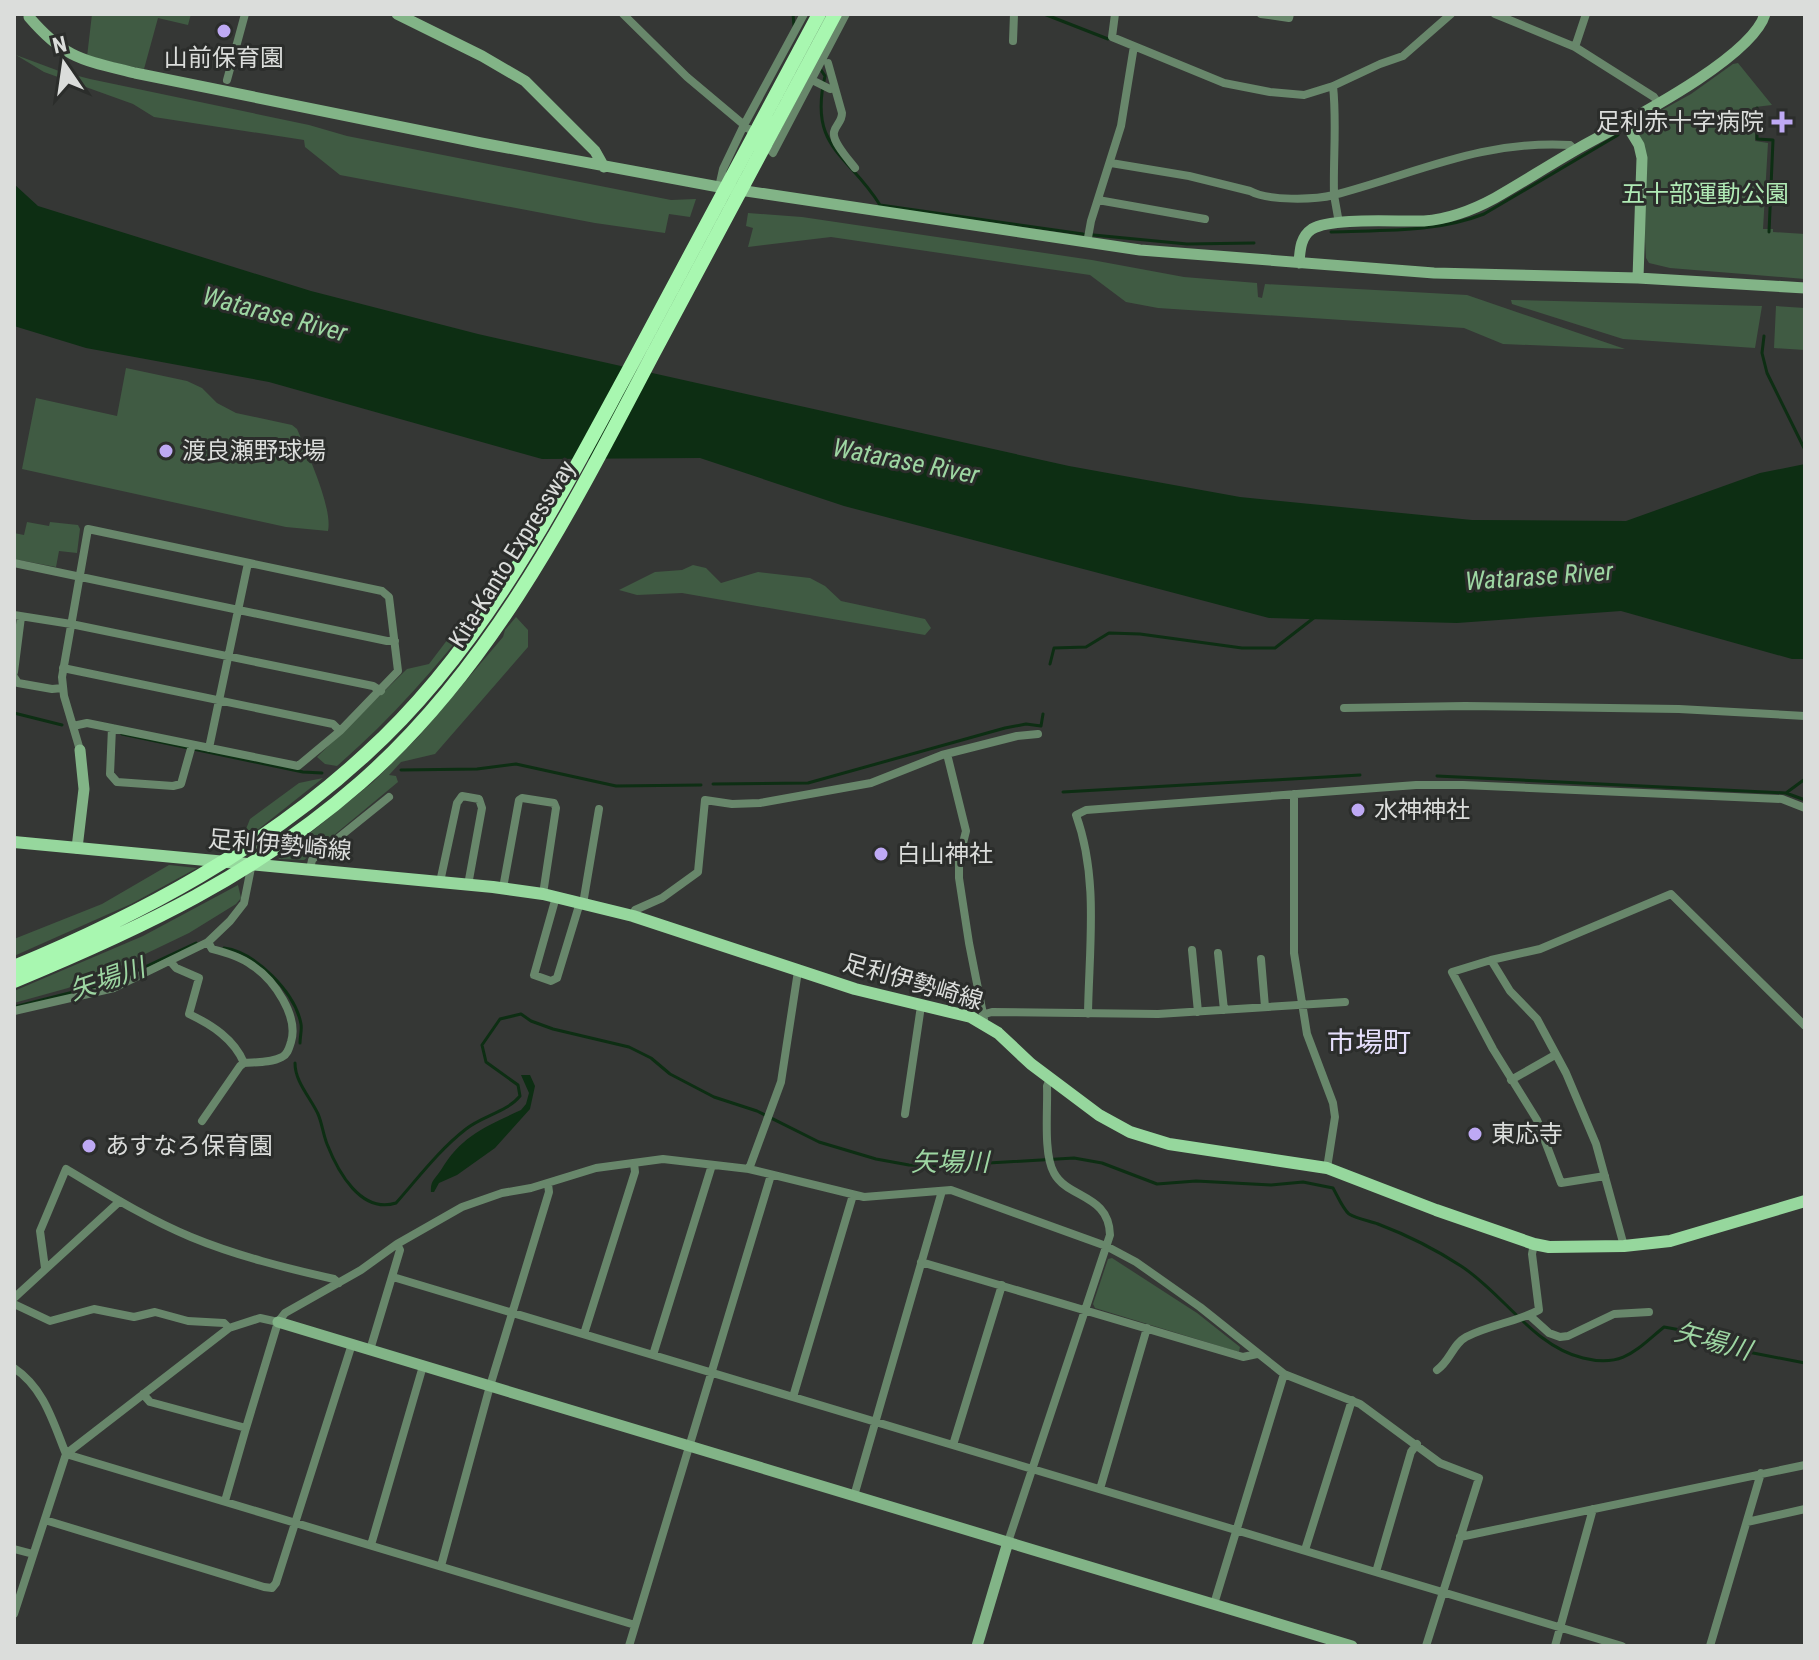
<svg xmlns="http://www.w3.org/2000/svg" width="1819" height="1660" viewBox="0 0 1819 1660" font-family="'Roboto Condensed','Noto Sans JP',sans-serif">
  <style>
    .green { fill: #405b43 }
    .water { fill: #0d2e13 }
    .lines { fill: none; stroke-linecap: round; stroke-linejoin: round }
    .stream { stroke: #0d2e13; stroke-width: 3 }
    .street { stroke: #68876b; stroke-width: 8 }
    .secondary { stroke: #82b487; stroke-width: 11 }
    .primary { stroke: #96d79d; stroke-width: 12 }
    .highway { stroke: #a8f7b0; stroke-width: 14 }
    .poi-dot { fill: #bea9f4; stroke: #2b2d2b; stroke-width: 3 }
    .labels { text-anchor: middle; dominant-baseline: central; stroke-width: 6; stroke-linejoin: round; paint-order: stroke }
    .poi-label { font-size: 24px; fill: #dbdddb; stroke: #2b2d2b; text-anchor: start }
    .park-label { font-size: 24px; fill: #b0eab5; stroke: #2b2d2b }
    .street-label { font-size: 24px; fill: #dbdddb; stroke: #2b2d2b }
    .water-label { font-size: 26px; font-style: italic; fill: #9dd6a2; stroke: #2b2d2b }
    .quarter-label { font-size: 28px; fill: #e5defb; stroke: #2b2d2b }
  </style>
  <rect width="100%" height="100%" fill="#353735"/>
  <!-- green -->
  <path class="green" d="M92,14h99l-3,11 -30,-7 -14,51 -57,-12z
    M16,55l43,16 31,8 219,46 38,11 324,64 25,-1 -6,18 -21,-3 -4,19 -70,-10 -255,-48 -35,-28 -1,-7 -150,-23 -21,-13 -89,-32z
    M1738,63l34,42 -17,2v34l13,2 -5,86h10v3l32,2v45l-135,-11 -21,-5 -3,-5 -7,-132 5,-6 47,-26 42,-30z
    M748,213l54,4 290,43 92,17 73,6 1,14 4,1 3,-14 202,11 158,54 -122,-5 -39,-16 -306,-20 -32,-6 -36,-27 -259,-38 -83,10 5,-19 -7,-2z
    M1511,300l251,6 -7,42 -132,-9 -111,-35z
    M1776,306l29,2v42l-31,-2z
    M126,368l61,13 15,7 15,15 19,10 56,12 5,4c10,23 36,79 31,102l-42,-4 -264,-58 14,-71 81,18z
    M27,522l22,4 1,-4 28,3 2,4 -3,24 -18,-2 -3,16 -42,-8v-26l10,2z
    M693,565l13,3 15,15 37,-11 52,6 15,8 16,15 84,18 6,9 -6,7 -243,-42 -45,2 -18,-5 36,-18 27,-2z
    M470,610l9,2c-42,55 -89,108 -142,154l-12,-2 -8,-7 90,-88 22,-5z
    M516,617l12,13v17l-93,107 -34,8 -12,13 7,1 2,6 -94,78 -26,-1 95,-77 46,-46 84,-99 2,-7z
    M323,778l-83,66 10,-25 49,-36z
    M169,865l28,3 -66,36 -117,52v-17l88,-35z
    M238,885l3,13 -5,6 -47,29 -73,35 -48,20 -54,15v-12l129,-55z
    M1112,1258l85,55 43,34 -1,5 -144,-44 -2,-4 15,-45z"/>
  <!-- water -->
  <path class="water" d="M14,184l24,22 273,85 167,43 591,132 171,31 232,23 154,1 134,-48 45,-9v195h-13l-171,-48 -164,12 -188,-5 -425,-112 -144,-48 -158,1 -273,-77 -183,-34 -72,-22z
    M521,1075h9l5,11 -5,23 -35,39 -38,27 -18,8 -5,9h-3c-1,-11 4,-13 10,-22 21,-35 44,-43 80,-60l5,-6 3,-11z"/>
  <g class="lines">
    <!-- stream -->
    <path class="stream" d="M793,14l1,12
      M1044,14l64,25
      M819,67l6,9c-17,73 24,78 55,129l203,29 104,10 67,-1
      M1757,108v31l16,1 -4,92
      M1331,232c52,-2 104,1 153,-18l134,-79
      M1764,336l-2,17 5,20 38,77
      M1050,664l4,-16 32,-1 23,-14 31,1 102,14h33l40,-31
      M14,713l48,12
      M122,734l181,38 19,1
      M401,770l76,-1 39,-5 100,22 85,-1
      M1437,776l349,17 19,7
      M713,784l95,-1 197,-55 21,-4 15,2 2,-12
      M1063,792l297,-17
      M1786,793l19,-14
      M224,948c31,4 71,44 77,76 1,6 -1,13 -1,19
      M14,1007l99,-25 83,-39
      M295,1063c0,19 15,34 23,51 4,9 5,20 9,30 11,28 34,70 69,59 22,-25 44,-54 70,-74 16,-13 41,-17 54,-33l-2,-11 -32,-23 -4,-17 18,-26 21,-5 10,7 22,8 76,18 22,11 19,16 44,23 43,14 62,31 57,17 33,6 29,1 136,-8 28,5 55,21 39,-3 75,4 32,-3 30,6c4,7 10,21 16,26 8,5 21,7 29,10 29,11 57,25 83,42 42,27 72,80 122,92 40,10 53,-8 81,-31l55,10 29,15 57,11"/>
    <!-- street -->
    <path class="street" d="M623,14l64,63 75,63 11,13 73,-139
      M1115,14l-3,23 112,46 46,9 34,3 29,-9 47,-22 23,-8 48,-42
      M1261,14l28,4 1,-4
      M1495,14l80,33 79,50 5,7
      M1013,41l1,-27
      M1575,47l11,-33
      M828,63l14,50c0,9 -6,11 -8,19 -2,10 15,28 21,36
      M227,80l18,-66
      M812,80l18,9 5,-1
      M1333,86c4,36 0,73 1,109 84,-22 147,-55 236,-50l5,5
      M1111,163l78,13 61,15c18,10 64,9 84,4l5,28
      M719,187l4,-18 21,-44 60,-111
      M1098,200l107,19
      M1087,243l4,-22 30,-95 13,-80
      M14,563l373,78h8
      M14,615l57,9 302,62 8,5
      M63,668l270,56 7,7
      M14,672l7,-55
      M14,677l4,6 34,6 11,-1
      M1344,708l121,-2 214,3 126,7
      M73,726l14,-3 211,43 42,-35 58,-60 -9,-74 -7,-6 -294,-62 -26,148 2,19 16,54
      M112,728l-2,46 7,8 56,4 8,-2 11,-39
      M209,748l39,-185
      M947,754l19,77 -7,28v19l10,65 15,76
      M1294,794v159l13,81 26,69 2,14 -8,51
      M310,869l2,-9 5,-5 72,-58
      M440,882l17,-79 5,-7 17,3 3,9 -14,77
      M503,888l16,-88 3,-2 32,5 2,5 -13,86
      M556,897l-22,78 17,6 6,-3 21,-69 6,-11 15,-89
      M633,916l2,-6 27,-12 36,-26 7,-72 27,4 28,-1 111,-20 71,-28 75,-19 21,-2
      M1192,950l6,62
      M1218,953l6,57
      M1261,959l4,48
      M1491,960l19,31 27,28 29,54 30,71 28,102
      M170,961l6,7 23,10 -10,36c23,11 45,25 55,49
      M14,1011l100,-23 94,-46 22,-21 14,-18 8,-40
      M985,1014l7,-2 166,2 187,-12
      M1088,1014c1,-66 11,-136 -12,-199l10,-5 330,-25h47l319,14 23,9
      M1511,1080l44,-25
      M905,1114l16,-108
      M202,1121l38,-55 4,-3c12,-1 27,0 38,-6 6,-3 7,-9 9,-15 8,-26 -17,-62 -38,-76 -12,-9 -26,-13 -41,-17l-4,-7
      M749,1169l32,-87 17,-111
      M1605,1176l-44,7 -24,-63 -44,-71 -41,-77 39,-12 49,-11 131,-55 134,132
      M921,1262l322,95 14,-3
      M45,1268l-5,-37 26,-62c40,24 81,50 125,68 46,19 95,31 143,42l5,4
      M393,1277l1229,369
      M14,1298l106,-97
      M14,1304l36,17 44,-12 40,8 21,-5 33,9 36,2 5,5
      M1529,1315l20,18 11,4 8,-1 46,-22 35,-2
      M584,1334l51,-162 -1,-9
      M370,1350l30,-100 -3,-6
      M653,1355l59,-190
      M14,1368c30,20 39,54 52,86
      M1437,1370c13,-9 16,-26 29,-33 23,-12 50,-15 73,-27l-7,-56 2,-10
      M143,1394l7,8 96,26 -21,73
      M793,1397l60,-202
      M246,1428l32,-106 7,-9 76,-43 36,-26 65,-37 40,-14 29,-5 65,-20 67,-9 86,10 115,28 87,-7 155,56 30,16 64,45 84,67 76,30 80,59 39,15 -53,168
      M953,1445l49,-160
      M66,1454l569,171
      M1100,1489l47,-161
      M854,1496l88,-305
      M45,1520l219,67 8,1 4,-5 76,-239
      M1747,1522l58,-13
      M1460,1537l345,-72
      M1008,1542l102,-307c-1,-41 -42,-36 -56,-62 -11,-19 -6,-65 -7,-87l3,-7
      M371,1545l52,-179
      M14,1549l19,5
      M1305,1550l47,-150
      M441,1566l49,-180 59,-194 -1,-8
      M1376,1572l35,-120 6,-8
      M1214,1604l70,-230
      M14,1614l52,-160 163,-126 31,-10 18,4
      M629,1646l142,-471
      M1555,1646l38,-137
      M1710,1646l51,-173"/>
    <!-- secondary -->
    <path class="secondary" d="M397,14l85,42 43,25 70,70 9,16
      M29,17c36,42 54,43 106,56l346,70 238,44 421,63 294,23 204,5 167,10
      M1625,122l14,23 3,13 -4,120
      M1299,263c1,-12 1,-26 13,-34 20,-12 86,-7 112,-8 26,-2 49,-11 71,-23 28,-16 56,-34 84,-50 43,-24 173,-89 186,-134
      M77,848l7,-59 -4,-39
      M278,1322l1074,324
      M977,1646l31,-104"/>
    <!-- primary -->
    <path class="primary" d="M14,842l479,45 50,7 90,22 222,73 116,28 27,16 33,31 68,51 31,17 39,12 158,24 109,42 98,34 15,3 75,-1 46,-5 135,-40"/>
    <!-- highway -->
    <path class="highway" d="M14,967c128,-53 249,-118 352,-213 116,-105 187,-245 261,-381 64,-120 128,-239 192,-359
      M14,981c128,-53 241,-106 346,-198 132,-115 212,-275 292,-427 61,-114 122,-228 183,-342"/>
  </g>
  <!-- markers -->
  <g class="poi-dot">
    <circle cx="224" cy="31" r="8"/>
    <path d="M1778 110h8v8h8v8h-8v8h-8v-8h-8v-8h8z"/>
    <circle cx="166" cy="451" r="8"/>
    <circle cx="1358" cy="810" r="8"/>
    <circle cx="881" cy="854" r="8"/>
    <circle cx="1475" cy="1134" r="8"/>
    <circle cx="89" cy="1146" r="8"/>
  </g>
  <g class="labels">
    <!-- poi labels -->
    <g class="poi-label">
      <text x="224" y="58" text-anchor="middle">山前保育園</text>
      <text x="1764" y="122" text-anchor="end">足利赤十字病院</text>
      <text x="182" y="451">渡良瀬野球場</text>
      <text x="1374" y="810">水神神社</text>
      <text x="897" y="854">白山神社</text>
      <text x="1491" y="1134">東応寺</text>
      <text x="105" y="1146">あすなろ保育園</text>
    </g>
    <!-- park labels -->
    <g class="park-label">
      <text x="1705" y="194">五十部運動公園</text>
    </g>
    <!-- street labels -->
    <g class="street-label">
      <text transform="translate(512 554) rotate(-58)">Kita-Kanto Expressway</text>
      <text transform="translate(280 845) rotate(5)">足利伊勢崎線</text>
      <text transform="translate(913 982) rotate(16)">足利伊勢崎線</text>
    </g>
    <!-- water labels -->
    <g class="water-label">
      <text transform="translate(275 314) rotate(15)">Watarase River</text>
      <text transform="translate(906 461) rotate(11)">Watarase River</text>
      <text transform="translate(1539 576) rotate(-4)">Watarase River</text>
      <text transform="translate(107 979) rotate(-19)">矢場川</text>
      <text x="950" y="1162">矢場川</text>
      <text transform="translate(1713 1341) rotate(15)">矢場川</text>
    </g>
    <!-- quarter labels -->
    <g class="quarter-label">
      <text x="1369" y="1042">市場町</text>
    </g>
  </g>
  <!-- border -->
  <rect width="1819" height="1660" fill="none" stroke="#dbdddb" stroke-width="32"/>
  <!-- north arrow -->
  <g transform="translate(64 64) rotate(347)" stroke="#2b2d2b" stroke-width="6" paint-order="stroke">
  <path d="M0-6L14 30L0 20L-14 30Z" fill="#dbdddb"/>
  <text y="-12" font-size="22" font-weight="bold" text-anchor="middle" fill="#dbdddb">N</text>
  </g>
</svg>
